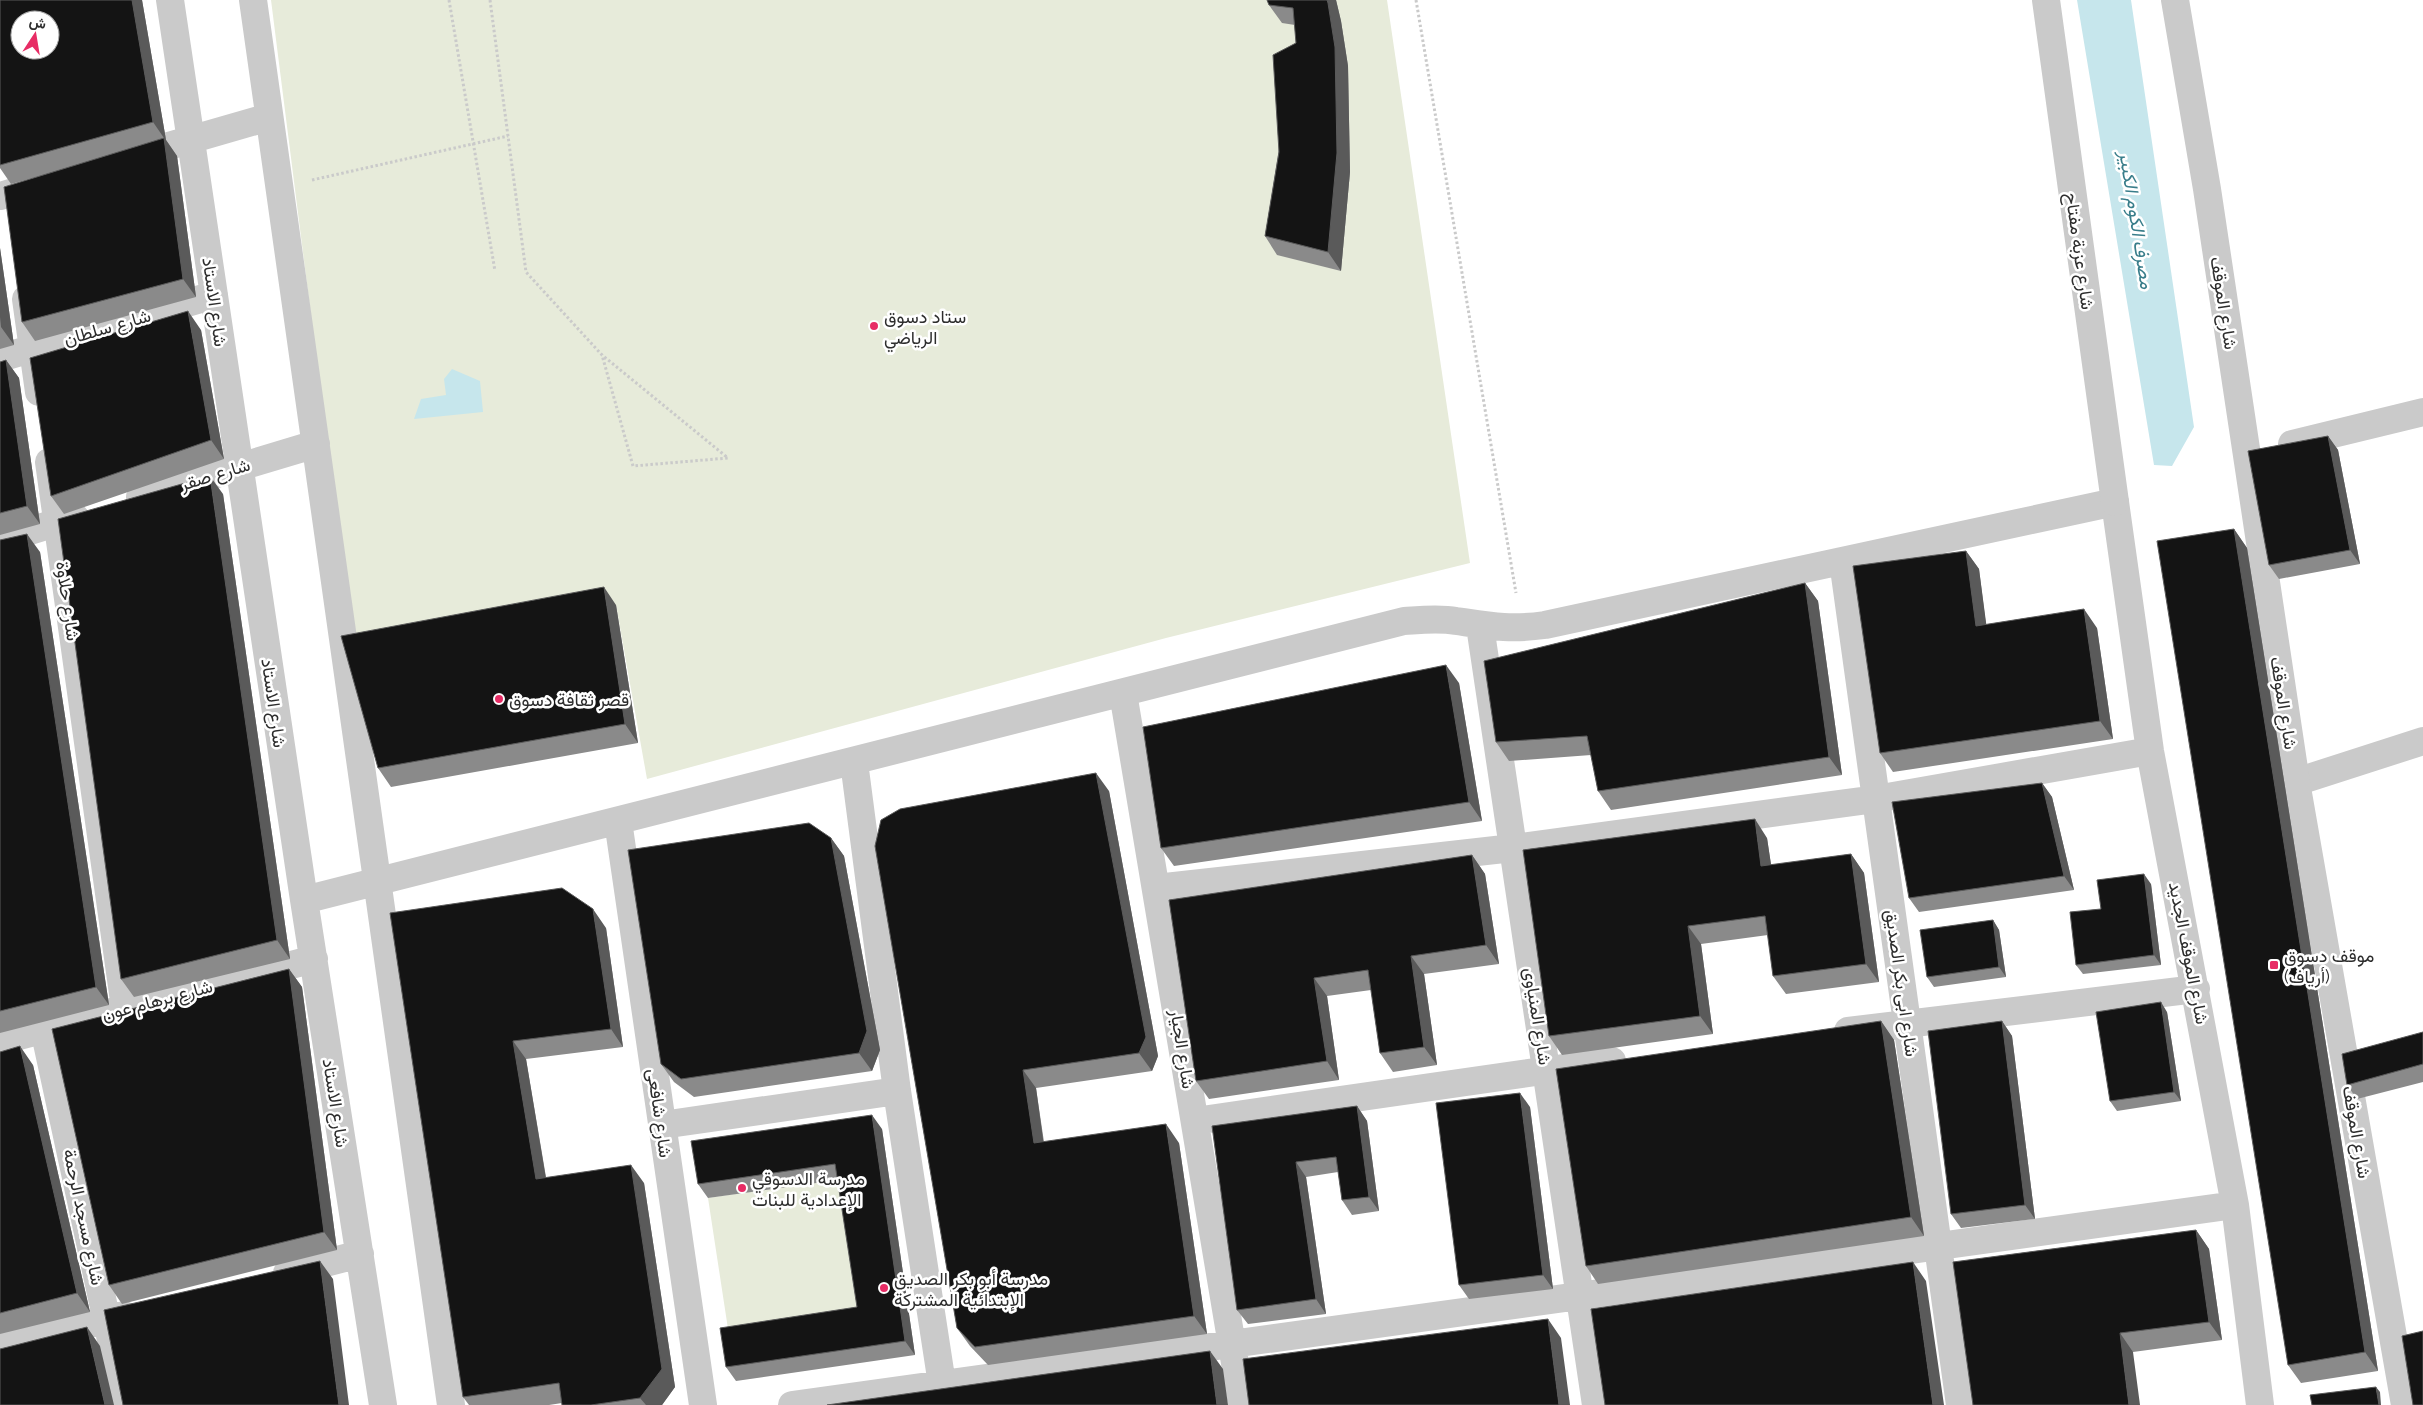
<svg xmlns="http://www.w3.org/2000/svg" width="2423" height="1405" viewBox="0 0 2423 1405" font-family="Raleway,Vazirmatn,sans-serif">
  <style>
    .green { fill: #e7ebda }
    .water { fill: #c6e6ec }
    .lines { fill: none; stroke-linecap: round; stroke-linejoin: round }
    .path { stroke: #cacaca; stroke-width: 3; stroke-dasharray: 2.5 2.5; stroke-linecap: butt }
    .minor { stroke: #cacaca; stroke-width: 28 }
    .tertiary { stroke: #cacaca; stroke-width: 28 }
    .wall { fill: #8a8a8a }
    .shaded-wall { fill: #5a5a5a }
    .building { fill: #141414; stroke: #5a5a5a; fill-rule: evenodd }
    .poi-dot { fill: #e72c65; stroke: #fff; stroke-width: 2 }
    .labels { text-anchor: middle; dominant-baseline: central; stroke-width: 5; stroke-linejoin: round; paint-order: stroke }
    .street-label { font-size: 18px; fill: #2d2d2d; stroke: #fff }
    .poi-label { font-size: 18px; fill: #2d2d2d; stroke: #fff; text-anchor: start }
    .water-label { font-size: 19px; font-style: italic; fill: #387d8a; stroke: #fff }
  </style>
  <rect width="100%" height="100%" fill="#fff"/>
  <!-- green -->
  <path class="green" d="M271,0h1116l83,563 -304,75 -519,141 -31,-174 -262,50z
    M845,1178l22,144 -137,20 -22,-144z"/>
  <!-- water -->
  <path class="water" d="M2077,0h54l63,427 -22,39 -18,-1z
    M452,369l28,12 3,31 -69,7 7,-20 25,-4 -2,-16z"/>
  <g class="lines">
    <!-- path -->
    <path class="path" d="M449,0l46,271
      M490,0l36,272 76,83 126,103 -95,8 -31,-111
      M1416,0l100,593
      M312,180l196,-44"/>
    <!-- minor -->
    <path class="minor" d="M170,0l134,900 79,505
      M253,0l198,1405
      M134,156l135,-39
      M0,196l40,-12
      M26,299l13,93
      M0,358l214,-63
      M2292,444l131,-32
      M49,462l76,546
      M140,497l176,-53
      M0,540l75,-23
      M1843,561l117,844
      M1480,626l116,779
      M1123,693l119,712
      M854,762l43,329 45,293
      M2296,782l127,-41
      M618,821l85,584
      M1156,888l357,-40 363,-49 274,-48
      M304,900l1100,-279c17,-1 35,-3 52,0 34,5 53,9 89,4l570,-123 35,249 85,454 25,200
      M44,1029l81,376
      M1848,1031l348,-42
      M0,1041l314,-82
      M1195,1121l417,-60
      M662,1125l235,-34
      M287,1273l73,-19
      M0,1346l124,-31
      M792,1405l1443,-200"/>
    <!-- tertiary -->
    <path class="tertiary" d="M2046,0l69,502
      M2175,0l32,189 89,593 109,623"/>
  </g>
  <!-- wall -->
  <path class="wall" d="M0,0h142l24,140 11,16 19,141 -161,44 -13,-19 32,-150 -43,12 -11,-16z
    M1267,0h69l5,21 7,45 2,106 -9,99 -64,-16 -12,-19 31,-193 -1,-18 -13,-2 -13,-18z
    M0,248l14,97 -14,4z
    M201,330l23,129 -160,55 -13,-18z
    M6,360l13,18 21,146 -40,11v-173z
    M2328,436l10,14 22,114 -81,15 -10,-14z
    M223,494l67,465 -156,38 -13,-18z
    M2234,529l13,19 131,823 -77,12 -13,-18z
    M0,540l40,12 69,453 -109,28z
    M1966,551l13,18 7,56 111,3 16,111 -220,33 -13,-19z
    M1805,583l13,18 24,174 -231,35 -13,-19 -7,-36 -82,6 -13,-19z
    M616,605l22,138 -247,44 -13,-19z
    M1459,683l23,138 -308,45 -13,-18z
    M2042,783l10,14 22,93 -155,22 -10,-14z
    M1109,791l49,265 -6,15 -116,17 8,54 135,1 28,191 -219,31 -18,-19 -13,-18 -82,-482z
    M831,838l13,18 36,194 -8,21 -178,26 -20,-15 -13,-18z
    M1767,838l4,27 80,-11 13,19 15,109 -93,12 -13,-18 -5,-41 -67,9 12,90 -151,21 -13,-19z
    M1472,855l13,19 14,90 -75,10 13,91 -44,7 -13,-19 -9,-63 -44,6 12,84 -130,19 -13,-18 -27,-181z
    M2151,884l10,81 -78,9 -7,-9 25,-56z
    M390,913l216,15 17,119 -97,12 20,118 98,6 31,204 -13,18h-100v-2l-13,2h-80l-6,-8z
    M1993,920l6,10 7,47 -72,10 -7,-10z
    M289,969l13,18 35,263 -215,54 -13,-19z
    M2167,1012l14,89 -64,10 -7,-10z
    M1881,1021l13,19 30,196 -326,48 -12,-18z
    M2002,1021l10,15 23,183 -74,9 -10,-14z
    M2423,1032v50l-66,17 -10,-14z
    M0,1052l33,13 57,247 -90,22z
    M1357,1106l10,15 12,90 -27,4 -10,-15 -4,-28 -32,5 20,137 -78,10 -11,-14 -25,-184z
    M1530,1107l23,182 -84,10 -10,-14z
    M882,1129l33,226 -179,26 -10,-14 131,-60 -19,-127 -130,18 -10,-14z
    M2196,1230l13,19 13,91 -89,12 -160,53z"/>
  <!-- shaded-wall -->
  <path class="shaded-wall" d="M132,0h10l24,140 11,16 19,141 -13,-18 -19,-141 -11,-16z
    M1327,0h9l5,21 7,45 2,106 -9,99 -13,-19z
    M0,248l14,97 -13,-18 -1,-10z
    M188,311l13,19 23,129 -13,-19z
    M6,360l13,18 21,146 -13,-18z
    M2328,436l10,14 22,114 -10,-14z
    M210,476l13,18 67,465 -13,-19z
    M2234,529l13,19 131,823 -13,-19z
    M27,534l13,18 69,453 -13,-18z
    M1966,551l13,18 10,76 -13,-19z
    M1805,583l13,18 24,174 -13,-18z
    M604,587l12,18 22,138 -13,-19z
    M2084,609l13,19 16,111 -13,-18z
    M1446,665l13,18 23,138 -13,-19z
    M1096,773l13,18 49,265 -6,15 -13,-18z
    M2042,783l10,14 22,93 -10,-14z
    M1755,819l12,19 7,46 -13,-18z
    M831,838l13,18 36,194 -8,21 -13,-18z
    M1851,854l13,19 15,109 -13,-18z
    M1472,855l13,19 14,90 -13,-19z
    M2144,874l7,10 10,81 -7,-10z
    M593,909l13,19 17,119 -12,-18z
    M1993,920l6,10 7,47 -7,-10z
    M1688,926l13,18 12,90 -13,-18z
    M1411,956l13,18 13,91 -13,-18z
    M289,969l13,18 35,263 -13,-18z
    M1314,978l13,18 12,84 -12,-19z
    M2161,1002l6,10 14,89 -7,-9z
    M1881,1021l13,19 30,196 -13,-19z
    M2002,1021l10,15 23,183 -10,-14z
    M513,1041l13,18 23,138 -13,-18z
    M20,1046l13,19 57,247 -13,-19z
    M1023,1070l13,18 10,73 -12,-18z
    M1520,1093l10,14 23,182 -10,-14z
    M1357,1106l10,15 12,90 -10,-14z
    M872,1115l10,14 33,226 -10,-14z
    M1166,1124l13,19 28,191 -13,-18z
    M1296,1162l10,15 20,137 -10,-15z
    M631,1165l13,18 31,204 -13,18h-16l-6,-7z
    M2196,1230l13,19 13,91 -13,-18z
    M320,1261l13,18 16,126h-10z
    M1913,1262l13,19 18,124h-11z
    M1548,1319l13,19 9,67h-11z
    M87,1327l13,19 14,59h-9z
    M2120,1333l13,19 7,53h-11z
    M1210,1351l13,18 5,36h-11z
    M2376,1387l4,5 1,13h-2z"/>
  <!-- building -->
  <path class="building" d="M0,0h132l21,122 -153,43zM20,20h30v30h-30z
    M1267,0h60l1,3 7,44 2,106 -9,99 -63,-16 14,-84 -6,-97 23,-12 -3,-35 -24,-3z
    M164,138l19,141 -161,43 -18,-135z
    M188,311l23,129 -160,56 -21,-138z
    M6,360l21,146 -27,7v-151z
    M2328,436l22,114 -81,15 -21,-114z
    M210,476l67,464 -156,39 -63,-460z
    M2234,529l131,823 -77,13 -131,-824z
    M27,534l69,453 -96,24v-471z
    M1966,551l10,75 108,-17 16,112 -220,32 -27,-187z
    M1805,583l24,174 -231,34 -11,-55 -91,6 -12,-81z
    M604,587l21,137 -247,44 -37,-132z
    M1446,665l23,137 -308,46 -18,-121z
    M1096,773l50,264 -7,16 -116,17 11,73 132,-19 28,192 -219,31 -18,-19 -82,-482 6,-26 19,-11z
    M2042,783l22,93 -155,22 -17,-96z
    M1755,819l6,47 90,-12 15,110 -93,12 -8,-60 -77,10 12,90 -151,20 -26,-186z
    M809,823l22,15 36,193 -8,22 -178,26 -20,-15 -33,-214z
    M1472,855l14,90 -75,11 13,91 -44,6 -12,-83 -54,8 13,83 -131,20 -27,-181z
    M2144,874l10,81 -78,10 -6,-53 31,-3 -4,-29z
    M562,888l31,21 18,120 -98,12 23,138 95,-14 31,204 -22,29 -49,7h-29l-3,-22 -96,14 -73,-484z
    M1993,920l6,47 -72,10 -7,-47z
    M289,969l35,263 -215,53 -57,-256z
    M2161,1002l13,90 -64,9 -14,-89z
    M1881,1021l30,196 -325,49 -30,-197z
    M2002,1021l23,184 -74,9 -23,-183z
    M2423,1032v32l-76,21 -5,-31z
    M20,1046l57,247 -77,20v-261z
    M1520,1093l23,182 -84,10 -23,-182z
    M1357,1106l12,91 -27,3 -6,-43 -40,5 20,137 -79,11 -25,-184z
    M872,1115l33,226 -179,26 -6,-39 137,-21 -22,-143 -137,20 -7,-43z
    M2196,1230l13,92 -89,11 9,72h-156l-20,-143z
    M320,1261l19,144h-216l-19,-95z
    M1913,1262l20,143h-328l-14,-96z
    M1548,1319l11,86h-310l-6,-46z
    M87,1327l18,78h-105v-56z
    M2423,1331v74h-10l-11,-69z
    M1210,1351l7,54h-390z
    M2376,1387l3,18h-67l-2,-10z"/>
  <!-- markers -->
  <g class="poi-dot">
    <circle cx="874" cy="326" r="5"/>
    <circle cx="499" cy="699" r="5"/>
    <rect x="2269" y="960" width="10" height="10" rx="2.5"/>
    <circle cx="742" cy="1188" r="5"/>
    <circle cx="884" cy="1288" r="5"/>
  </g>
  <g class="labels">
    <!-- street labels -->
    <g class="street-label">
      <text transform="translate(2080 251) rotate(82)">شارع عزبة مفتاح</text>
      <text transform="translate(215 302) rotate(82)">شارع الاستاد</text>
      <text transform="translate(2224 303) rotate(81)">شارع الموقف</text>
      <text transform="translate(107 327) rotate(-16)">شارع سلطان</text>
      <text transform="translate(215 474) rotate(-17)">شارع صقر</text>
      <text transform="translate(68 601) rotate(82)">شارع حلاوة</text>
      <text transform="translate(274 703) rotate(82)">شارع الاستاد</text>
      <text transform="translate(2284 703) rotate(81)">شارع الموقف</text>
      <text transform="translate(2189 953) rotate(79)">شارع الموقف الجديد</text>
      <text transform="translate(1902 983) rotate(82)">شارع ابى بكر الصديق</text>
      <text transform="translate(157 1000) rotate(-15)">شارع برهام عون</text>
      <text transform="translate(1538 1016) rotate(81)">شارع المنياوى</text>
      <text transform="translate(1183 1049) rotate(81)">شارع الجيار</text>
      <text transform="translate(336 1103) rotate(81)">شارع الاستاد</text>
      <text transform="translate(660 1113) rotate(82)">شارع شافعى</text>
      <text transform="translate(2357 1132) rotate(80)">شارع الموقف</text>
      <text transform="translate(84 1217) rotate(78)">شارع مسجد الرحمة</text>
    </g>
    <!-- poi labels -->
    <g class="poi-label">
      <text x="884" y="316">ستاد دسوق<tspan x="884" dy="21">الرياضي</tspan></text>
      <text x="509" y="699">قصر ثقافة دسوق</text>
      <text x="2284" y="955">موقف دسوق<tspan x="2284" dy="21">(أرياف)</tspan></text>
      <text x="752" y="1178">مدرسة الدسوقي<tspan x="752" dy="21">الإعدادية للبنات</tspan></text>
      <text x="894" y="1278">مدرسة أبو بكر الصديق<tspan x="894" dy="21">الإبتدائية المشتركة</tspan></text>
    </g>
    <!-- water labels -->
    <g class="water-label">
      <text transform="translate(2137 220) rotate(81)">مصرف الكوم الكبير</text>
    </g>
  </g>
  <!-- north arrow -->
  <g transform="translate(35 35) rotate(12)"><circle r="24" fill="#ffffff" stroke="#ababab"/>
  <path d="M0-4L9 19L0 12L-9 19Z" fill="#e72c65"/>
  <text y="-8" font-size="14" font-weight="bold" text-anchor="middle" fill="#2d2d2d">ش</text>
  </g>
</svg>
